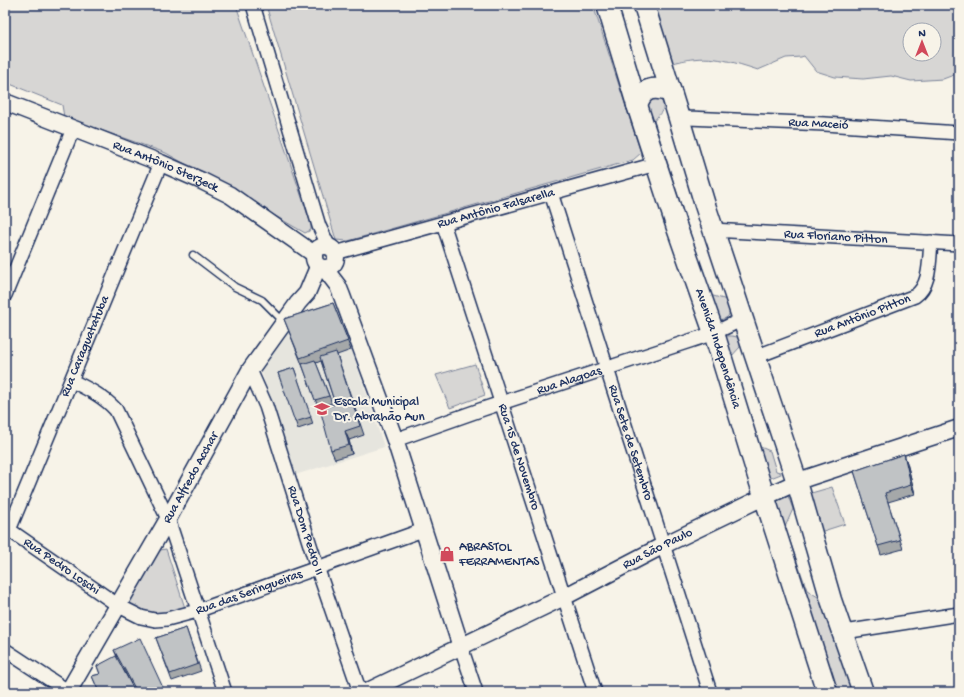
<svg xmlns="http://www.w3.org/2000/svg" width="964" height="697" viewBox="0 0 964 697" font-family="'Gochi Hand',sans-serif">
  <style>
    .built { fill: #e6e5de }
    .green { fill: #d7d6d4; stroke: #798299; fill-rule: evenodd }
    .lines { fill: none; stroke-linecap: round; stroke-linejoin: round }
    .service-casing { stroke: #1b2f5e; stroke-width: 9 }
    .minor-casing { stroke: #1b2f5e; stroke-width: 16 }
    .tertiary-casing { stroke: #1b2f5e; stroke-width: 19 }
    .primary-casing { stroke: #1b2f5e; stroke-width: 23 }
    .service { stroke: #f7f3e8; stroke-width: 6 }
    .minor { stroke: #f7f3e8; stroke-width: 13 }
    .tertiary { stroke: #f7f3e8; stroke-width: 16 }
    .primary { stroke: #f7f3e8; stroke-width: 20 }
    .wall { fill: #a5a8a9; stroke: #1b2f5e }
    .shaded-wall { fill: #86888a; stroke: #1b2f5e }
    .building { fill: #c0c3c5; stroke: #1b2f5e }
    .labels { text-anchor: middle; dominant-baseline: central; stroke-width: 4; stroke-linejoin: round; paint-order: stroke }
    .street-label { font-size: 13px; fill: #1b2f5e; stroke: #f7f3e8 }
    .poi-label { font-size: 13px; fill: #1b2f5e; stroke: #f7f3e8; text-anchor: start }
  </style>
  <rect width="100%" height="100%" fill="#f7f3e8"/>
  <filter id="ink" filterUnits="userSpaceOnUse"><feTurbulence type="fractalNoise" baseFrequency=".025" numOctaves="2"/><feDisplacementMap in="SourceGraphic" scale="8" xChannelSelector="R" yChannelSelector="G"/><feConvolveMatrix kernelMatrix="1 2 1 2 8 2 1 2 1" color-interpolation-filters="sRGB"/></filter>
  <g filter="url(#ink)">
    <!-- built -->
    <path class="built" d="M337,305l47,142 -89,28 -34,-105 32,-50z"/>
    <!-- green -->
    <path class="green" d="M5,5h231l75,219v6l-6,3 -139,-80 -102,-36 -2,-12 -57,-23z
      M266,5h327l48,148 -8,7 -285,81 -12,-1z
      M650,5h309v68l-16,6 -32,2 -20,-5 -28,3 -28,-2 -19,-6 -12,-15 -3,1 -15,1 -28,12c-34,-11 -53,-17 -88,-6zM910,30h24v24h-24z
      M659,97c9,12 2,14 -5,24l56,174 17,5c3,11 6,19 -10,20l-73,-221z
      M725,336h7l5,1 3,5v5l-10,11 28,88 12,5 6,20 4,1 1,2 -18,7 -43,-135 2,-8z
      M475,364l10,31 -35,13 -14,-33z
      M832,487l13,37 -25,8 -12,-38z
      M788,496l5,13 -8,18 22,63 17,11 29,91h-21l-62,-188z
      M166,549l19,59 -32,8 -24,-11 5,-11 26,-44z"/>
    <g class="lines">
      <!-- service casing -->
      <g class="service-casing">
        <path id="service" d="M193,255l42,32 27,13 21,21"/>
      </g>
      <!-- minor casing -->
      <g class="minor-casing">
        <g id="minor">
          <path d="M253,5l66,221 10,21"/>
          <path id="s1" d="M678,115l10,3 137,6 134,9"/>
          <path id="s2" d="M551,193c52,167 107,332 159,499"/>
          <path id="s3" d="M443,223l152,469"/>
          <path id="s4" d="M713,230l246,14"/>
          <path id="s5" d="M335,253l321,-89"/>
          <path d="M5,295l68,-166"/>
          <path id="s6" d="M755,357l160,-61c16,-11 14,-36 16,-54"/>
          <path id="s7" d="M250,370l16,36 51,161 43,125"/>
          <path d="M72,381c16,8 31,15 44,29l52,109 57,173"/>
          <path id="s8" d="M395,440l88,-31 231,-76 29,-14"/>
          <path id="s9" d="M5,527l114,79 22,11 14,3 12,-1 30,-8 226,-81"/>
          <path id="s10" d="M9,530l152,-367"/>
          <path d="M844,632l115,-18"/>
          <path d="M461,647l15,45"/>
          <path d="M5,650l64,42"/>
        </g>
      </g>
      <!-- tertiary casing -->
      <g class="tertiary-casing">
        <g id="tertiary">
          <path id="s11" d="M5,102l156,61 41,18 28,14 84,59"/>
          <circle cx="325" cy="257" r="11"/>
          <path d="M325,269l13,17 4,10 53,144 66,207"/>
          <path id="s12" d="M68,692l100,-173 82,-149 48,-67 9,-10 11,-26"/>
          <path id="s13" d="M366,692l198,-95 100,-52 87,-42 53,-24 155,-51"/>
        </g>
      </g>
      <!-- primary casing -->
      <g class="primary-casing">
        <g id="primary">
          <path id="s14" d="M607,5l30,100 40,123 37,105 46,150 67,209"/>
          <path d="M644,5l34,110 27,90 92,277 34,118 32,92"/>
          <path d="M637,105c6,-18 17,-19 34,-13"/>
        </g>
      </g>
      <!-- service -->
      <use href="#service" class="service"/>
      <!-- minor -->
      <use href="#minor" class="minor"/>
      <!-- tertiary -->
      <use href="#tertiary" class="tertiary"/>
      <!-- primary -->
      <use href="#primary" class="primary"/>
    </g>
    <!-- wall -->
    <path class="wall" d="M333,303l18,47 -14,5 27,80 -15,5 3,14 -17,5 -4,-9 4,-46 -14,-43 -5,2 16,40 -14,4 -15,-40 -19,-48z
      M294,368l19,56 -15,5 -20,-56z
      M904,454l3,9 8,31 -27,8 15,47 -22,6 -27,-84z
      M186,628l15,43 -29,10 -16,-43z
      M114,650l51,42h-30l-12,-23 12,23h-36l-7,-16 8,-2 -3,-8 20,-9z"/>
    <!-- shaded-wall -->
    <path class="shaded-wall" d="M345,431l4,9 3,14 -3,-9z
      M904,454l3,9 8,31 -4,-9z"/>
    <!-- building -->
    <path class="building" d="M333,303l15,38 -48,17 -16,-39z
      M336,352l24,74 -15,5 4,14 -18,5 -11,-41 15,-5 -15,-47z
      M315,360l14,36 -14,4 -13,-36z
      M294,368l17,49 -16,5 -17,-49z
      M904,454l7,31 -26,8 15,47 -22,6 -24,-75z
      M186,628l12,36 -28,10 -14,-36z
      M140,638l25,54h-28l-23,-42z
      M116,656l19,36h-36l-7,-16 8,-2 -3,-8z"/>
  </g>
  <!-- icons -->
  <defs>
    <g id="school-bare" transform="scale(1.2)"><path d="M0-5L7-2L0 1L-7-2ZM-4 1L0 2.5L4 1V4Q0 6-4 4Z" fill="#d1495b" stroke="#f7f3e8" stroke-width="2.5" paint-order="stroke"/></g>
    <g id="shop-bare" transform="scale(1.2)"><path d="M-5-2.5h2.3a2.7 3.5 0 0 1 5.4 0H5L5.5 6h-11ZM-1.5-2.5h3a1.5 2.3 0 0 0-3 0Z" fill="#d1495b" stroke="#f7f3e8" stroke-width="2.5" paint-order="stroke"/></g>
  </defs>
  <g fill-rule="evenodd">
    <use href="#school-bare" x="322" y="409"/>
    <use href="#shop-bare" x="447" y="554"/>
  </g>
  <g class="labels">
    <!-- street labels -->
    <g class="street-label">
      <text stroke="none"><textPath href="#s1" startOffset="141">Rua Maceió</textPath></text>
      <text stroke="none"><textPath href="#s11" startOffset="173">Rua Antônio Sterzeck</textPath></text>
      <text stroke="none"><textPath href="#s5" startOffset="167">Rua Antônio Falsarella</textPath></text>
      <text stroke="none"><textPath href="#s4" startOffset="123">Rua Floriano Pitton</textPath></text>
      <text stroke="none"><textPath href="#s6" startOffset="115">Rua Antônio Pitton</textPath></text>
      <text stroke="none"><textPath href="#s10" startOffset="199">Rua Caraguatatuba</textPath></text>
      <text stroke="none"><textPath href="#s14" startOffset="361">Avenida Independência</textPath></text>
      <text stroke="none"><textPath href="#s8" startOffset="184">Rua Alagoas</textPath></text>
      <text stroke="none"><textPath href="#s2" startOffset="262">Rua Sete de Setembro</textPath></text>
      <text stroke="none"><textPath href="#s3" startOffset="246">Rua 15 de Novembro</textPath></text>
      <text stroke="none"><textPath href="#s12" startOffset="247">Rua Alfredo Acchar</textPath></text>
      <text stroke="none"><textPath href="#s7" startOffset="170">Rua Dom Pedro II</textPath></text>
      <text stroke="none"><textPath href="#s13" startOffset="325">Rua São Paulo</textPath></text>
      <text stroke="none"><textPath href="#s9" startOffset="69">Rua Pedro Loschi</textPath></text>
      <text stroke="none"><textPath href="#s9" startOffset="276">Rua das Seringueiras</textPath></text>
    </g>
    <!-- poi labels -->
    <g class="poi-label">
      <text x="334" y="402">Escola Municipal<tspan x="334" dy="15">Dr. Abrahão Aun</tspan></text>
      <text x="459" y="547">ABRASTOL<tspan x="459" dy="15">FERRAMENTAS</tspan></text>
    </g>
  </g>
  <!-- margin -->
  <rect width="964" height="697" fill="none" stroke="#f7f3e8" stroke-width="20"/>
  <rect x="10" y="10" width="944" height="677" fill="none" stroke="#1b2f5e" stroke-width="1.5" filter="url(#ink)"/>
  <!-- north arrow -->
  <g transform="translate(922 42)"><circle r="19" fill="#f7f3e8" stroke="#9fa5b1"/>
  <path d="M0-3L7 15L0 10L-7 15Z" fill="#d1495b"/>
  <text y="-6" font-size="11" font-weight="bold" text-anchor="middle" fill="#1b2f5e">N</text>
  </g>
</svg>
